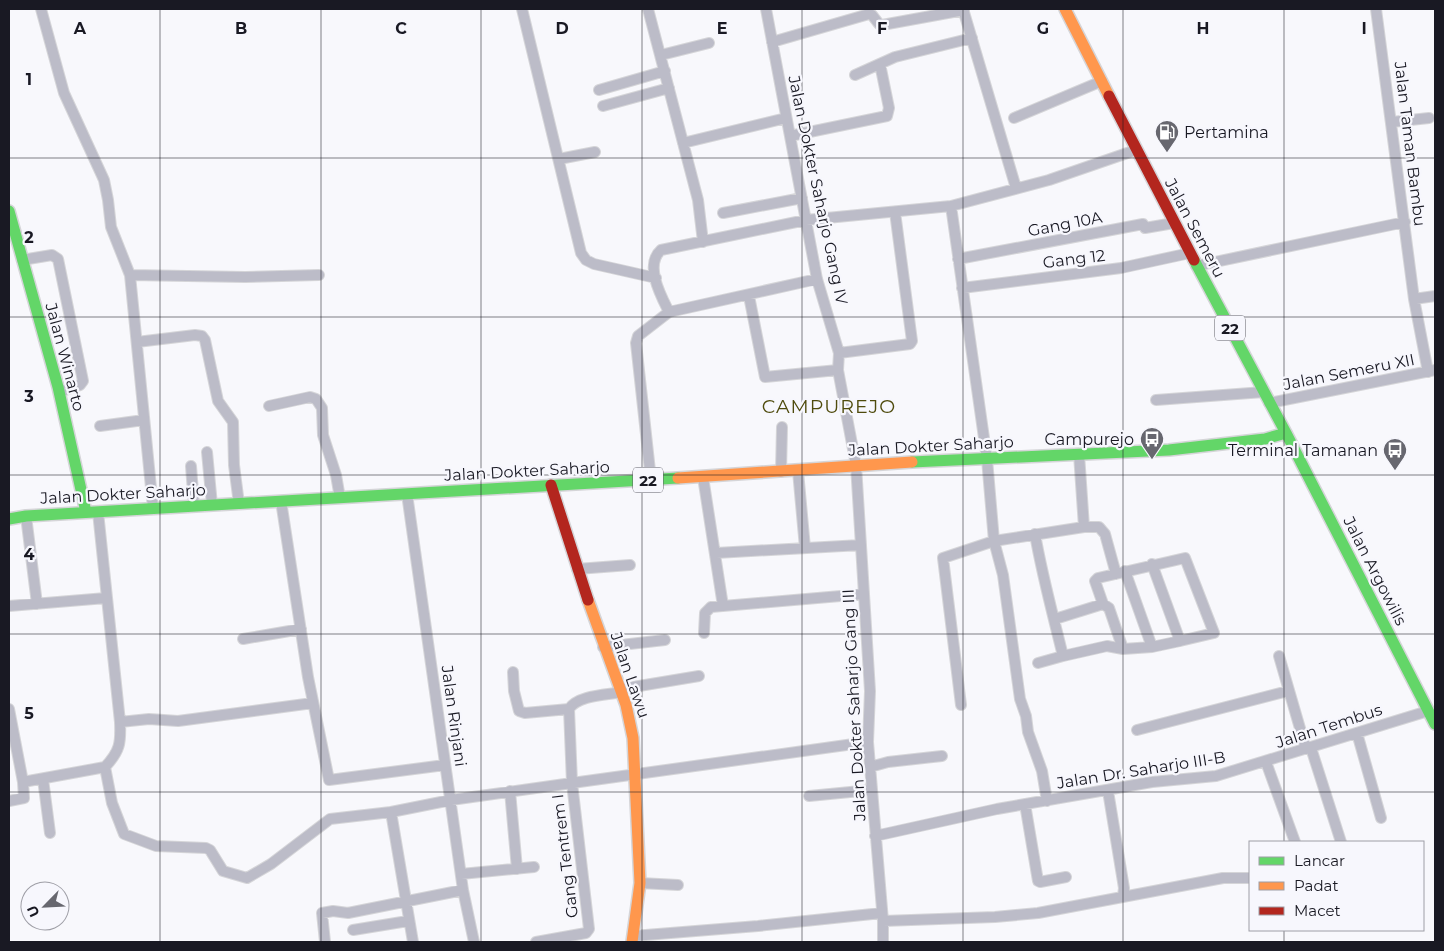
<svg xmlns="http://www.w3.org/2000/svg" width="1444" height="951" viewBox="0 0 1444 951" font-family="Montserrat,sans-serif">
  <style>
    .lines { fill: none; stroke-linecap: round; stroke-linejoin: round }
    .street-casing { stroke: #d5d5d8; stroke-width: 12 }
    .fast-casing { stroke: #d5d5d8; stroke-width: 14 }
    .slow-casing { stroke: #d5d5d8; stroke-width: 14 }
    .jam-casing { stroke: #d5d5d8; stroke-width: 14 }
    .street { stroke: #bcbcc8; stroke-width: 10 }
    .fast { stroke: #63d668; stroke-width: 11 }
    .slow { stroke: #ff974d; stroke-width: 11 }
    .jam { stroke: #b3261e; stroke-width: 11 }
    .grid { fill: none; stroke: #191923; stroke-width: 1; stroke-opacity: 0.55 }
    .labels { text-anchor: middle; dominant-baseline: central; stroke-width: 4.5; stroke-linejoin: round; paint-order: stroke }
    .shield { fill: #f7f7fd; stroke: #5c5c64; stroke-width: 1 }
    .shield-label { font-size: 15px; font-weight: bold; fill: #191923 }
    .poi-label { font-size: 16px; fill: #191923; stroke: #f7f7fd; text-anchor: end }
    .street-label { font-size: 16px; fill: #191923; stroke: #f7f7fd }
    .quarter-label { font-size: 19px; letter-spacing: 1px; fill: #4f4b0c; stroke: #f7f7fd }
    .grid-label { font-size: 16px; text-anchor: middle; font-weight: bold; fill: #191923; stroke: #f7f7fd; stroke-width: 4.5; stroke-linejoin: round; paint-order: stroke }
  </style>
  <rect width="100%" height="100%" fill="#f8f8fc"/>
  <g class="lines">
    <!-- street casing -->
    <g class="street-casing">
      <path id="street" d="M41,9l23,84 40,87 4,20 3,27 19,48 23,233
        M522,9l59,244 5,7 8,4 62,14
        M648,9l50,191 5,42
        M766,9l51,270 22,74 -1,17 18,95 14,226 -2,51 15,179v21
        M963,9l53,179
        M1376,9l38,290 14,73
        M772,42l97,-28 3,1 7,9 3,1 82,-15
        M661,55l48,-12
        M855,75l40,-18 77,-19
        M599,90l66,-19
        M603,106l66,-18
        M1014,118l88,-37
        M1392,122l37,-4
        M790,136l97,-20 2,-8 -9,-44
        M683,143l103,-25
        M559,159l36,-7
        M951,206l36,253 7,82 9,34 17,124 6,17 2,16 14,39 5,30
        M723,213l79,-15
        M958,259l185,-35 2,4 29,-5
        M22,260l30,-5 6,4 25,122 -3,4 -21,7
        M1196,266l209,-44
        M130,275l115,2 74,-2
        M962,288l159,-20 69,-15
        M749,296l16,81 73,-7
        M1414,299l21,-3
        M669,312c-8,-16 -25,-47 -8,-62l145,-30 145,-14 98,-26 87,-30
        M137,342l58,-7 7,1 3,4 13,61 15,21 1,43 5,39
        M839,353l71,-9 2,-3 -17,-129
        M1156,400l108,-8
        M1269,403l166,-33
        M269,406l41,-9 6,2 6,9 1,27 13,40 4,23
        M100,426l44,-6
        M207,452l5,53
        M191,466l3,40
        M798,471l7,77
        M781,472l1,-45
        M703,477l20,129
        M651,480l-15,-137 2,-7 31,-24 148,-33
        M407,494l56,396 11,52
        M281,501l27,176 21,103 116,-15
        M98,512l22,210c1,21 0,29 -15,45l7,36 12,31 32,12 50,2 4,2 13,21 24,7 24,-14 59,-45 61,-7
        M26,516l11,88
        M1084,527h15l6,7 11,40
        M1035,534c7,41 18,81 28,122l44,-10 16,3 29,-2 -27,-76
        M716,553l145,-8
        M577,569l53,-4
        M1103,604l-8,-23 3,-3 87,-20 29,75 -34,8
        M9,606l97,-8
        M1055,619l48,-15 6,4 14,41
        M704,633l1,-20 6,-6 153,-13
        M243,639l58,-10
        M603,647l62,-7
        M1152,647l28,-6 -28,-77
        M1279,656l27,93
        M1038,663l25,-7
        M513,672l1,19 5,20 6,2 44,-4 3,74 296,-41
        M621,689l78,-13
        M961,705l-18,-147 51,-17 90,-14 -5,-73
        M9,709l14,73 82,-15
        M569,709c9,-14 38,-14 53,-17
        M120,722l29,-3 29,2 135,-18
        M1137,730l151,-39
        M1357,733l24,85
        M1311,748l30,94
        M1266,762l29,80
        M870,767l18,-5 54,-6
        M43,779l7,54
        M510,791l7,78
        M1108,791l16,97 -1,8
        M809,796l62,-6
        M9,801l15,-3 -1,-16
        M1025,804l13,77 2,1 26,-5
        M875,836l122,-27 155,-27 64,-6 212,-65
        M461,874l73,-7
        M640,883l38,2
        M883,921l112,-4 43,-4 185,-35h27
        M353,930l55,-9
        M633,936l125,-10 124,-13
        M325,942l-3,-29 11,-2 15,2 115,-23
        M413,942l-22,-130 60,-12 121,-17 17,146 -3,4 -50,9"/>
    </g>
    <!-- fast casing -->
    <g class="fast-casing">
      <path id="fast" d="M9,211l49,176 28,125
        M1286,433l149,291
        M912,462l257,-12 96,-11 21,-6 -92,-173
        M9,519l17,-3 652,-38"/>
    </g>
    <!-- slow casing -->
    <g class="slow-casing">
      <path id="slow" d="M1065,9l44,87
        M678,478l234,-16
        M588,600l38,105 7,33 7,145 -8,59"/>
    </g>
    <!-- jam casing -->
    <g class="jam-casing">
      <path id="jam" d="M1109,96l85,164
        M551,485l37,115"/>
    </g>
    <!-- street -->
    <use href="#street" class="street"/>
    <!-- fast -->
    <use href="#fast" class="fast"/>
    <!-- slow -->
    <use href="#slow" class="slow"/>
    <!-- jam -->
    <use href="#jam" class="jam"/>
  </g>
  <!-- grid -->
  <path class="grid" d="M160,9v933M321,9v933M481,9v933M642,9v933M802,9v933M963,9v933M1123,9v933M1284,9v833M9,158h1426M9,317h1426M9,475h1426M9,634h1426M9,792h1426M1284,930v12"/>
  <!-- icons -->
  <defs>
    <g id="fuel-pin" transform="scale(1.25)"><path d="M0 17L-7.5 6A9.5 9.5 0 1 1 7.5 6Z" fill="#67676f" stroke="#f7f7fd"/><path d="M-5.5-6h7V0h2V4h1.3V-2.5L3-4.5l.8-.8L6-3V5H2.5V1h-1V6h-7ZM-4.2-4.7v3.2H.2V-4.7Z" fill="#fff"/></g>
    <g id="bus-pin" transform="scale(1.25)"><path d="M0 17L-7.5 6A9.5 9.5 0 1 1 7.5 6Z" fill="#67676f" stroke="#f7f7fd"/><path d="M-5-6H5V4H4V6H2V4H-2V6H-4V4H-5ZM-3.5-4V0h7V-4ZM-3.5 1.2v1.5H-2V1.2ZM2 1.2v1.5H3.5V1.2Z" fill="#fff"/></g>
  </defs>
  <g fill-rule="evenodd">
    <use href="#fuel-pin" x="1167" y="132"/>
    <use href="#bus-pin" x="1152" y="439"/>
    <use href="#bus-pin" x="1395" y="450"/>
  </g>
  <g class="labels">
    <!-- shield labels -->
    <g class="shield">
      <rect x="1215" y="315.5" width="30" height="25" rx="4"/>
      <rect x="633" y="467.5" width="30" height="25" rx="4"/>
    </g>
    <g class="shield-label">
      <text x="1230" y="328">22</text>
      <text x="648" y="480">22</text>
    </g>
    <!-- poi labels -->
    <g class="poi-label">
      <text x="1184" y="132" text-anchor="start">Pertamina</text>
      <text x="1134" y="439">Campurejo</text>
      <text x="1378" y="450">Terminal Tamanan</text>
    </g>
    <!-- street labels -->
    <g class="street-label">
      <text transform="translate(1410 144) rotate(83)">Jalan Taman Bambu</text>
      <text transform="translate(818 190) rotate(78)">Jalan Dokter Saharjo Gang IV</text>
      <text transform="translate(1065 224) rotate(-11)">Gang 10A</text>
      <text transform="translate(1195 228) rotate(62)">Jalan Semeru</text>
      <text transform="translate(1074 259) rotate(-7)">Gang 12</text>
      <text transform="translate(65 357) rotate(75)">Jalan Winarto</text>
      <text transform="translate(1349 372) rotate(-11)">Jalan Semeru XII</text>
      <text transform="translate(931 446) rotate(-3)">Jalan Dokter Saharjo</text>
      <text transform="translate(527 471) rotate(-3)">Jalan Dokter Saharjo</text>
      <text transform="translate(123 494) rotate(-3)">Jalan Dokter Saharjo</text>
      <text transform="translate(1375 571) rotate(63)">Jalan Argowilis</text>
      <text transform="translate(630 675) rotate(71)">Jalan Lawu</text>
      <text transform="translate(854 705) rotate(-93)">Jalan Dokter Saharjo Gang III</text>
      <text transform="translate(454 716) rotate(82)">Jalan Rinjani</text>
      <text transform="translate(1329 726) rotate(-18)">Jalan Tembus</text>
      <text transform="translate(1141 770) rotate(-9)">Jalan Dr. Saharjo III-B</text>
      <text transform="translate(565 856) rotate(-97)">Gang Tentrem I</text>
    </g>
    <!-- quarter labels -->
    <g class="quarter-label">
      <text x="829" y="406">CAMPUREJO</text>
    </g>
  </g>
  <g class="grid-label">
    <text x="80" y="34">A</text>
    <text x="241" y="34">B</text>
    <text x="401" y="34">C</text>
    <text x="562" y="34">D</text>
    <text x="722" y="34">E</text>
    <text x="882" y="34">F</text>
    <text x="1043" y="34">G</text>
    <text x="1203" y="34">H</text>
    <text x="1364" y="34">I</text>
    <text x="29" y="85">1</text>
    <text x="29" y="243">2</text>
    <text x="29" y="402">3</text>
    <text x="29" y="560">4</text>
    <text x="29" y="719">5</text>
  </g>
  <!-- border -->
  <rect width="1444" height="951" fill="none" stroke="#191923" stroke-width="20"/>
  <!-- legend -->
  <rect x="1249" y="841" width="175" height="90" fill="#f7f7fd" stroke="#9e9ea6"/>
  <rect x="1259" y="857" width="25" height="8" fill="#63d668" stroke="#9e9ea6"/>
  <text x="1294" y="866" font-size="15" fill="#191923">Lancar</text>
  <rect x="1259" y="882" width="25" height="8" fill="#ff974d" stroke="#9e9ea6"/>
  <text x="1294" y="891" font-size="15" fill="#191923">Padat</text>
  <rect x="1259" y="907" width="25" height="8" fill="#b3261e" stroke="#9e9ea6"/>
  <text x="1294" y="916" font-size="15" fill="#191923">Macet</text>
  <!-- north arrow -->
  <g transform="translate(45 906) rotate(246)"><circle r="24" fill="#f7f7fd" stroke="#9e9ea6"/>
  <path d="M0-4L9 19L0 12L-9 19Z" fill="#67676f"/>
  <text y="-8" font-size="14" font-weight="bold" text-anchor="middle" fill="#191923">U</text>
  </g>
</svg>
